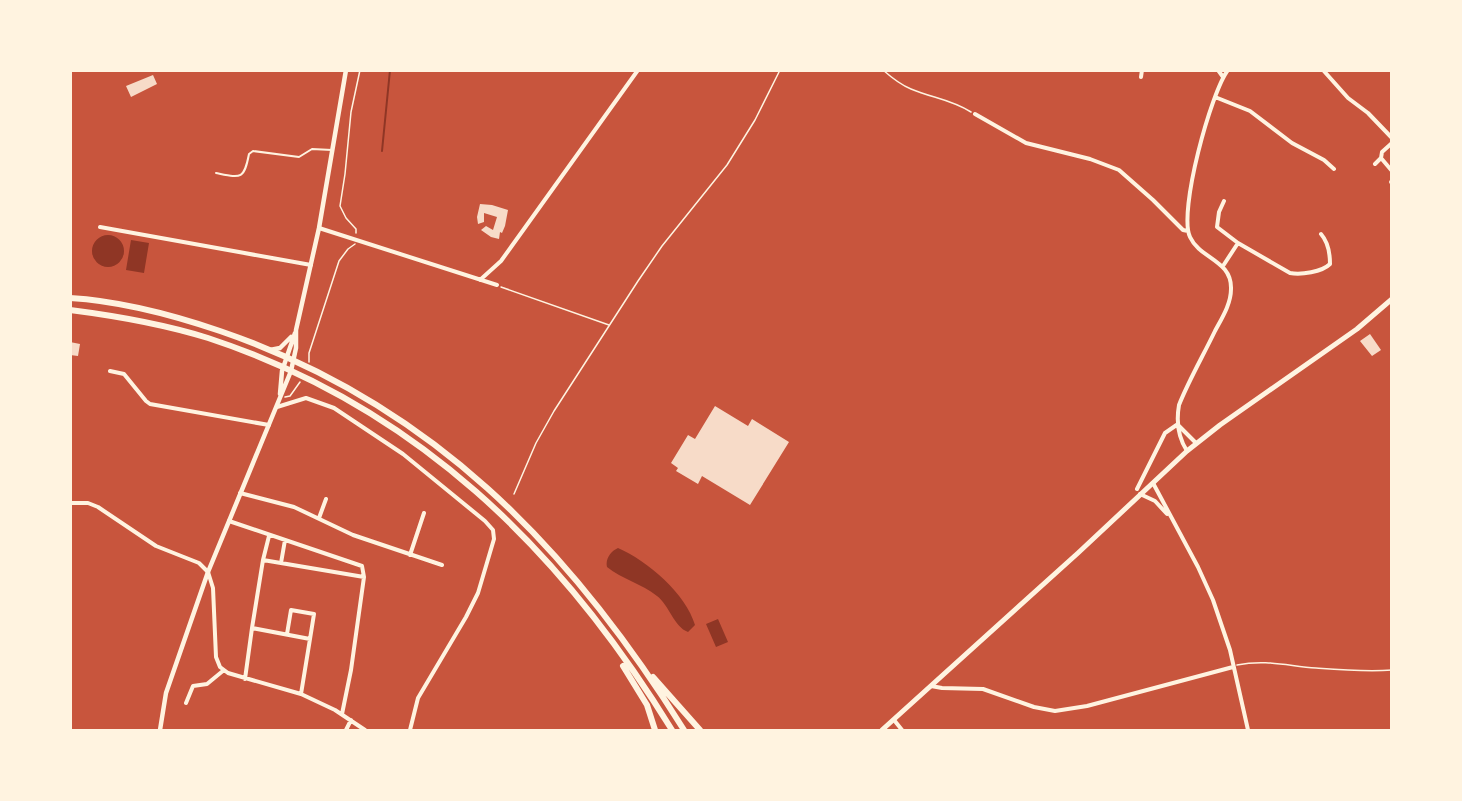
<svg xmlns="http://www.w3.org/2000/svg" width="1462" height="801" viewBox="0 0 1462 801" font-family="'Exo 2',sans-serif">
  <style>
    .water { fill: #8f3625 }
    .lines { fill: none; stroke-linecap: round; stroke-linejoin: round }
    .stream { stroke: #8f3625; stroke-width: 2 }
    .building { fill: #f7dbc8 }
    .path { stroke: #fff3e0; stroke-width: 1.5 }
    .service { stroke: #fff3e0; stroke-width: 2 }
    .minor { stroke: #fff3e0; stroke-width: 4 }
    .tertiary { stroke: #fff3e0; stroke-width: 4.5 }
    .secondary { stroke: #fff3e0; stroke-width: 5 }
    .primary { stroke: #fff3e0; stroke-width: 6 }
  </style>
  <rect width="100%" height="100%" fill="#c8553d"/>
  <!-- water -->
  <path class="water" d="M92 251a16 16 0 1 1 32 0a16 16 0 1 1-32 0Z
    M131,240l18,3 -5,30 -18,-3z
    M618,548c30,13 68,46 77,77l-7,7c-14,-5 -19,-27 -31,-36 -15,-12 -35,-17 -50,-29 -2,-8 4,-16 11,-19z
    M718,619l10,23 -12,5 -10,-23z"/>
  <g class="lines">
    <!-- stream -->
    <path class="stream" d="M382,151l8,-81"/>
  </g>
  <!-- building -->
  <path class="building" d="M153,75l4,9 -26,13 -5,-11z
    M480,204l12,1 16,5 -3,16 -3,7 -2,-1 -1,7 -8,-2 -10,-7 5,-4 7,4 4,-13 -13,-4v9l-6,2 -1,-7z
    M1370,334l11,16 -9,6 -12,-15z
    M70,342l10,2 -2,12 -8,-1z
    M715,406l33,20 4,-7 37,23 -39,63 -48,-29 -4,8 -22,-13 2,-3 -7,-5 17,-28 7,4z"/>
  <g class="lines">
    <!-- path -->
    <path class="path" d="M883,70c9,8 18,15 28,19 21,9 39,10 60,23
      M356,233v-4l-10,-11 -6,-12 5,-32 6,-62 9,-42
      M501,287l108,38
      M309,362v-9l30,-92 9,-12 7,-5
      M285,397l5,-1 10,-14
      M514,494l22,-51 18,-32 84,-130 24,-35 65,-81 28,-45 25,-50
      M1237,665c29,-6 51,1 79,3 26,2 50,4 76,2"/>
    <!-- service -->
    <path class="service" d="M216,173c25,5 28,7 33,-19l4,-3 46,6 13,-8 20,1"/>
    <!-- minor -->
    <path class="minor" d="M1218,70l5,7
      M1323,70l25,28 20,15 24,25
      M1141,77l1,-7
      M1215,97l35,14 42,32 32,17 10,9
      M975,114l51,29 64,16 29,11 34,30 30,30 5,1
      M1392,143l-10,9 -1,6 11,13
      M1375,164l6,-6
      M1391,182h1
      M1224,201l-5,11 -2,15 21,16
      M100,227l211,38
      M319,228l178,57
      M1223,266l15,-23 52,30c11,2 32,-1 40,-9 0,-10 -2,-22 -9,-30
      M480,280l21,-19 137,-191
      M110,371l14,3 22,27 4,3 119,21
      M277,407l29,-9 28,10 69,46 82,67 8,9 1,9 -16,54 -12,24 -48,81 -8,32
      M1178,425l18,18
      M1187,451c-9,-14 -11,-29 -8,-46 10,-25 24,-49 36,-74 7,-13 16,-27 16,-42 1,-29 -31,-30 -41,-52 -12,-25 21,-145 38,-167
      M1153,483l45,84 15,33 17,50 18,80
      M1137,489l28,-56 13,-9
      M240,493l54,14 59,28 89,30
      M1140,494l15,7 12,13
      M70,503h18l10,4 58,39 43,17 9,9 5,16 3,69 4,10 8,6 73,21 34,16 30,20
      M319,518l7,-19
      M229,521l133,45 2,11 -101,-17 -11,68
      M410,555l14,-42
      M263,560l6,-24
      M281,563l4,-23
      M287,634l4,-24 23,4 -4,25
      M245,679l7,-51 58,11 -9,55
      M931,686l11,2 41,1 51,18 21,4 32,-5 146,-39
      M186,703l7,-17 14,-2 17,-14
      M342,714l9,-44 13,-93
      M894,720l8,10
      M346,730l5,-10"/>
    <!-- tertiary -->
    <path class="tertiary" d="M270,350l10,-2 11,-11
      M280,394l2,-23 13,-38
      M160,730l6,-37 42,-121 83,-201 5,-23v-18l23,-102 27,-158"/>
    <!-- secondary -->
    <path class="secondary" d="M882,730l196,-177 109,-102 33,-26 137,-96 35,-30"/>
    <!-- primary -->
    <path class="primary" d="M70,298c51,3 103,17 150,33 210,72 349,215 464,399
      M70,310c47,6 93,14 138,28 207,68 352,210 464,392
      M623,666l24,39 8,25
      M653,677l47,53"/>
  </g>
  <!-- border -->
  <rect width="1462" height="801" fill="none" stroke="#fff3e0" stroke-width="144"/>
</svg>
